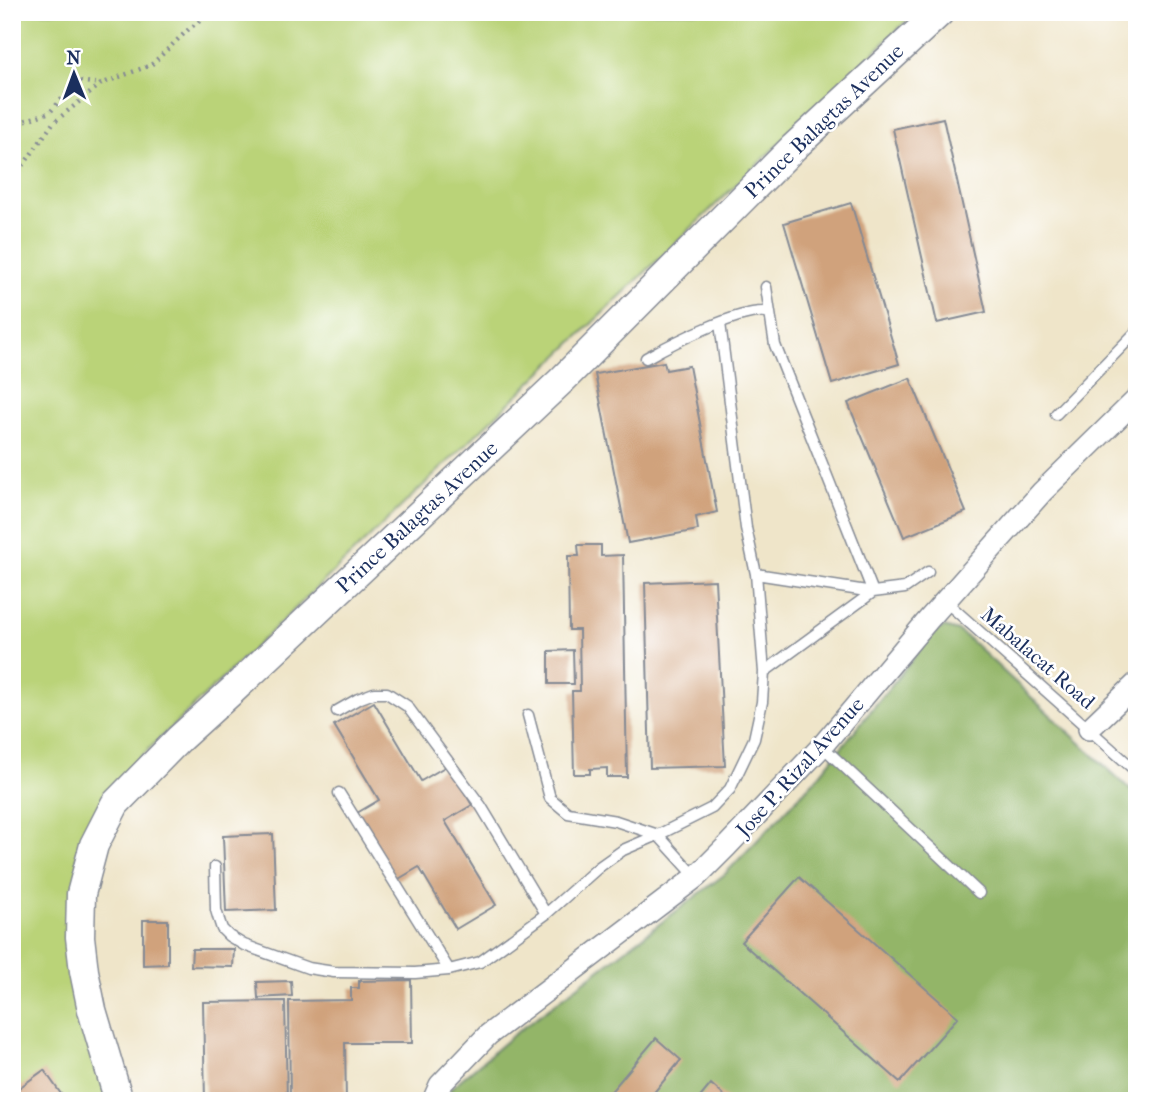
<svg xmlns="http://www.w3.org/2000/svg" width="1149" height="1113" viewBox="0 0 1149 1113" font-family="'IM FELL French Canon',serif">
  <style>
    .green { fill: #bad378; stroke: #6a816b; stroke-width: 2 }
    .forest { fill: #93b568; stroke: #577263; stroke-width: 2 }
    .building { fill: #d0a27c }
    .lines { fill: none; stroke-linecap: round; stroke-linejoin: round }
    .service-casing { stroke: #858a94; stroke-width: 13 }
    .minor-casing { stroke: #858a94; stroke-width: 24 }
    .secondary-casing { stroke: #858a94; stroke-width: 31 }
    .path { stroke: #858a94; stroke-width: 4.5; stroke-dasharray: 2 5; stroke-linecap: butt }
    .service { stroke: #fff; stroke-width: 10 }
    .minor { stroke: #fff; stroke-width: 21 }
    .secondary { stroke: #fff; stroke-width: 28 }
    .labels { text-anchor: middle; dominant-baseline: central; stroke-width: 5; stroke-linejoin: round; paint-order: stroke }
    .street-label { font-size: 21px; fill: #1b2f5e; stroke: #fff }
  </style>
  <rect width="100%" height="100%" fill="#fff"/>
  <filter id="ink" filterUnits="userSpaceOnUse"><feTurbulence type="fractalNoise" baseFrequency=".0143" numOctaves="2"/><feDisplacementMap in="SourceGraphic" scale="14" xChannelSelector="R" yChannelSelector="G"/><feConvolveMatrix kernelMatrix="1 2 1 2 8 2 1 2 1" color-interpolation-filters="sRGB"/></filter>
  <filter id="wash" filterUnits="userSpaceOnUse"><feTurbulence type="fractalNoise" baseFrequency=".00686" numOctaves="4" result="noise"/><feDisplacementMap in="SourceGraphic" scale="28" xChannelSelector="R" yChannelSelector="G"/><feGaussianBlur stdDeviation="1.57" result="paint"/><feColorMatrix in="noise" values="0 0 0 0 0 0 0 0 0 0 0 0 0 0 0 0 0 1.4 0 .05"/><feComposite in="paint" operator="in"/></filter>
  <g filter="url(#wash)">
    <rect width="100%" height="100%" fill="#efe5c9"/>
    <!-- green -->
    <path class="green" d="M12,12h904l-790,759 -28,41 -21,44 31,245h-96z"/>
    <!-- forest -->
    <path class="forest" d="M944,627l14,4 11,8 168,157v305h-693l7,-13 61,-52 213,-162 91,-95 118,-147z"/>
    <g id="blocks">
      <!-- building -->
      <path class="building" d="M943,118l43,194 -49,11 -44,-194z
        M851,203l48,161 -67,20 -48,-161z
        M664,362l2,8 23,-4 28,146 -21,5 2,13 -70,13 -33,-169z
        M910,378l56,134 -62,25 -56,-134z
        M578,545h23v11l22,-1 4,222h-20v-9l-17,1v5h-16l-2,-83h8l-1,-61h-10l-1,-74h11z
        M715,580l10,186 -75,2 -5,-185z
        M573,650l1,34h-25v-33z
        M374,702l47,79 27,-16 24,40 -27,16 51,84 -40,24 -37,-62 -22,13 -40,-67 22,-13 -45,-75z
        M273,834l3,76 -50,2 -3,-76z
        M799,877l159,140 -58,65 -159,-140z
        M143,920h25v44l-25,1z
        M192,949h42l-1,18 -42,-1z
        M411,980l1,63h-67l1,58h-56l-1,-100 62,-1v-12h8v-7z
        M291,981l1,15 -34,2 -1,-16z
        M285,1001l2,100h-82l-2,-99z
        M656,1038l25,22 -34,41h-44z
        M44,1070l22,31h-54v-8z
        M711,1084l19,17h-33z"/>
    </g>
  </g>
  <g filter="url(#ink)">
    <use href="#blocks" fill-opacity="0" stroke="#858a94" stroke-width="2"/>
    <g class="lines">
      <!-- service casing -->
      <g class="service-casing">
        <path id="service" d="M766,287l4,26
          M646,358c23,-13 100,-53 124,-45l5,32 98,247 32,-4 23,-16
          M1056,414l81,-83
          M756,574l117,18 -109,80
          M945,601l192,171
          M337,711l21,-12 16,-6h13l20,13 74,100 65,108
          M528,715l22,83 18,15 48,8 42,14 54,-27 18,-19 24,-50 8,-37 2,-30 -8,-98 -10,-46 -26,-205
          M822,746l157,147
          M339,793l110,177
          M215,867l1,43 3,10 3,9 7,7 15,9 64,23 26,4 81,1 34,-3 31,-8 66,-48 53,-47 24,-17 35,-15 38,42"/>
      </g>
      <!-- minor casing -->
      <g class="minor-casing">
        <path id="minor" d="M1089,729l48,-46
          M433,1101l7,-16 48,-50 208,-158 31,-31 95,-100 107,-127 113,-127 95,-93"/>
      </g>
      <!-- secondary casing -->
      <g class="secondary-casing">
        <path id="secondary" d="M119,1101l-27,-91 -8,-39 -4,-34 1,-43 13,-49 21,-41 64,-65 55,-50 327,-308 233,-234 146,-135"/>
      </g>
      <!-- path -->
      <path class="path" d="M12,125l38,-13 28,-31 23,3
        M12,174l13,-11 28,-40 48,-39 50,-19 39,-37 22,-16"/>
      <!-- service -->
      <use href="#service" class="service"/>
      <!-- minor -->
      <use href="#minor" class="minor"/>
      <!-- secondary -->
      <use href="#secondary" class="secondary"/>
    </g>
  </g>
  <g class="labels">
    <!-- street labels -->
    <g class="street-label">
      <text transform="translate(824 121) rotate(-44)">Prince Balagtas Avenue</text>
      <text transform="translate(417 517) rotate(-43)">Prince Balagtas Avenue</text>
      <text transform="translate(1038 658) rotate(41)">Mabalacat Road</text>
      <text transform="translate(800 767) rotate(-48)">Jose P. Rizal Avenue</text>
    </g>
  </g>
  <!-- margin -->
  <rect width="1149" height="1113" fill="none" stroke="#fff" stroke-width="42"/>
  <!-- north arrow -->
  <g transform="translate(74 74) rotate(359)" stroke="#ffffff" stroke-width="5" paint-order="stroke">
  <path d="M0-5L12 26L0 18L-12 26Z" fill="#1b2f5e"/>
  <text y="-10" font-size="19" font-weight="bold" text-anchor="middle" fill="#1b2f5e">N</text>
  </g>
</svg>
